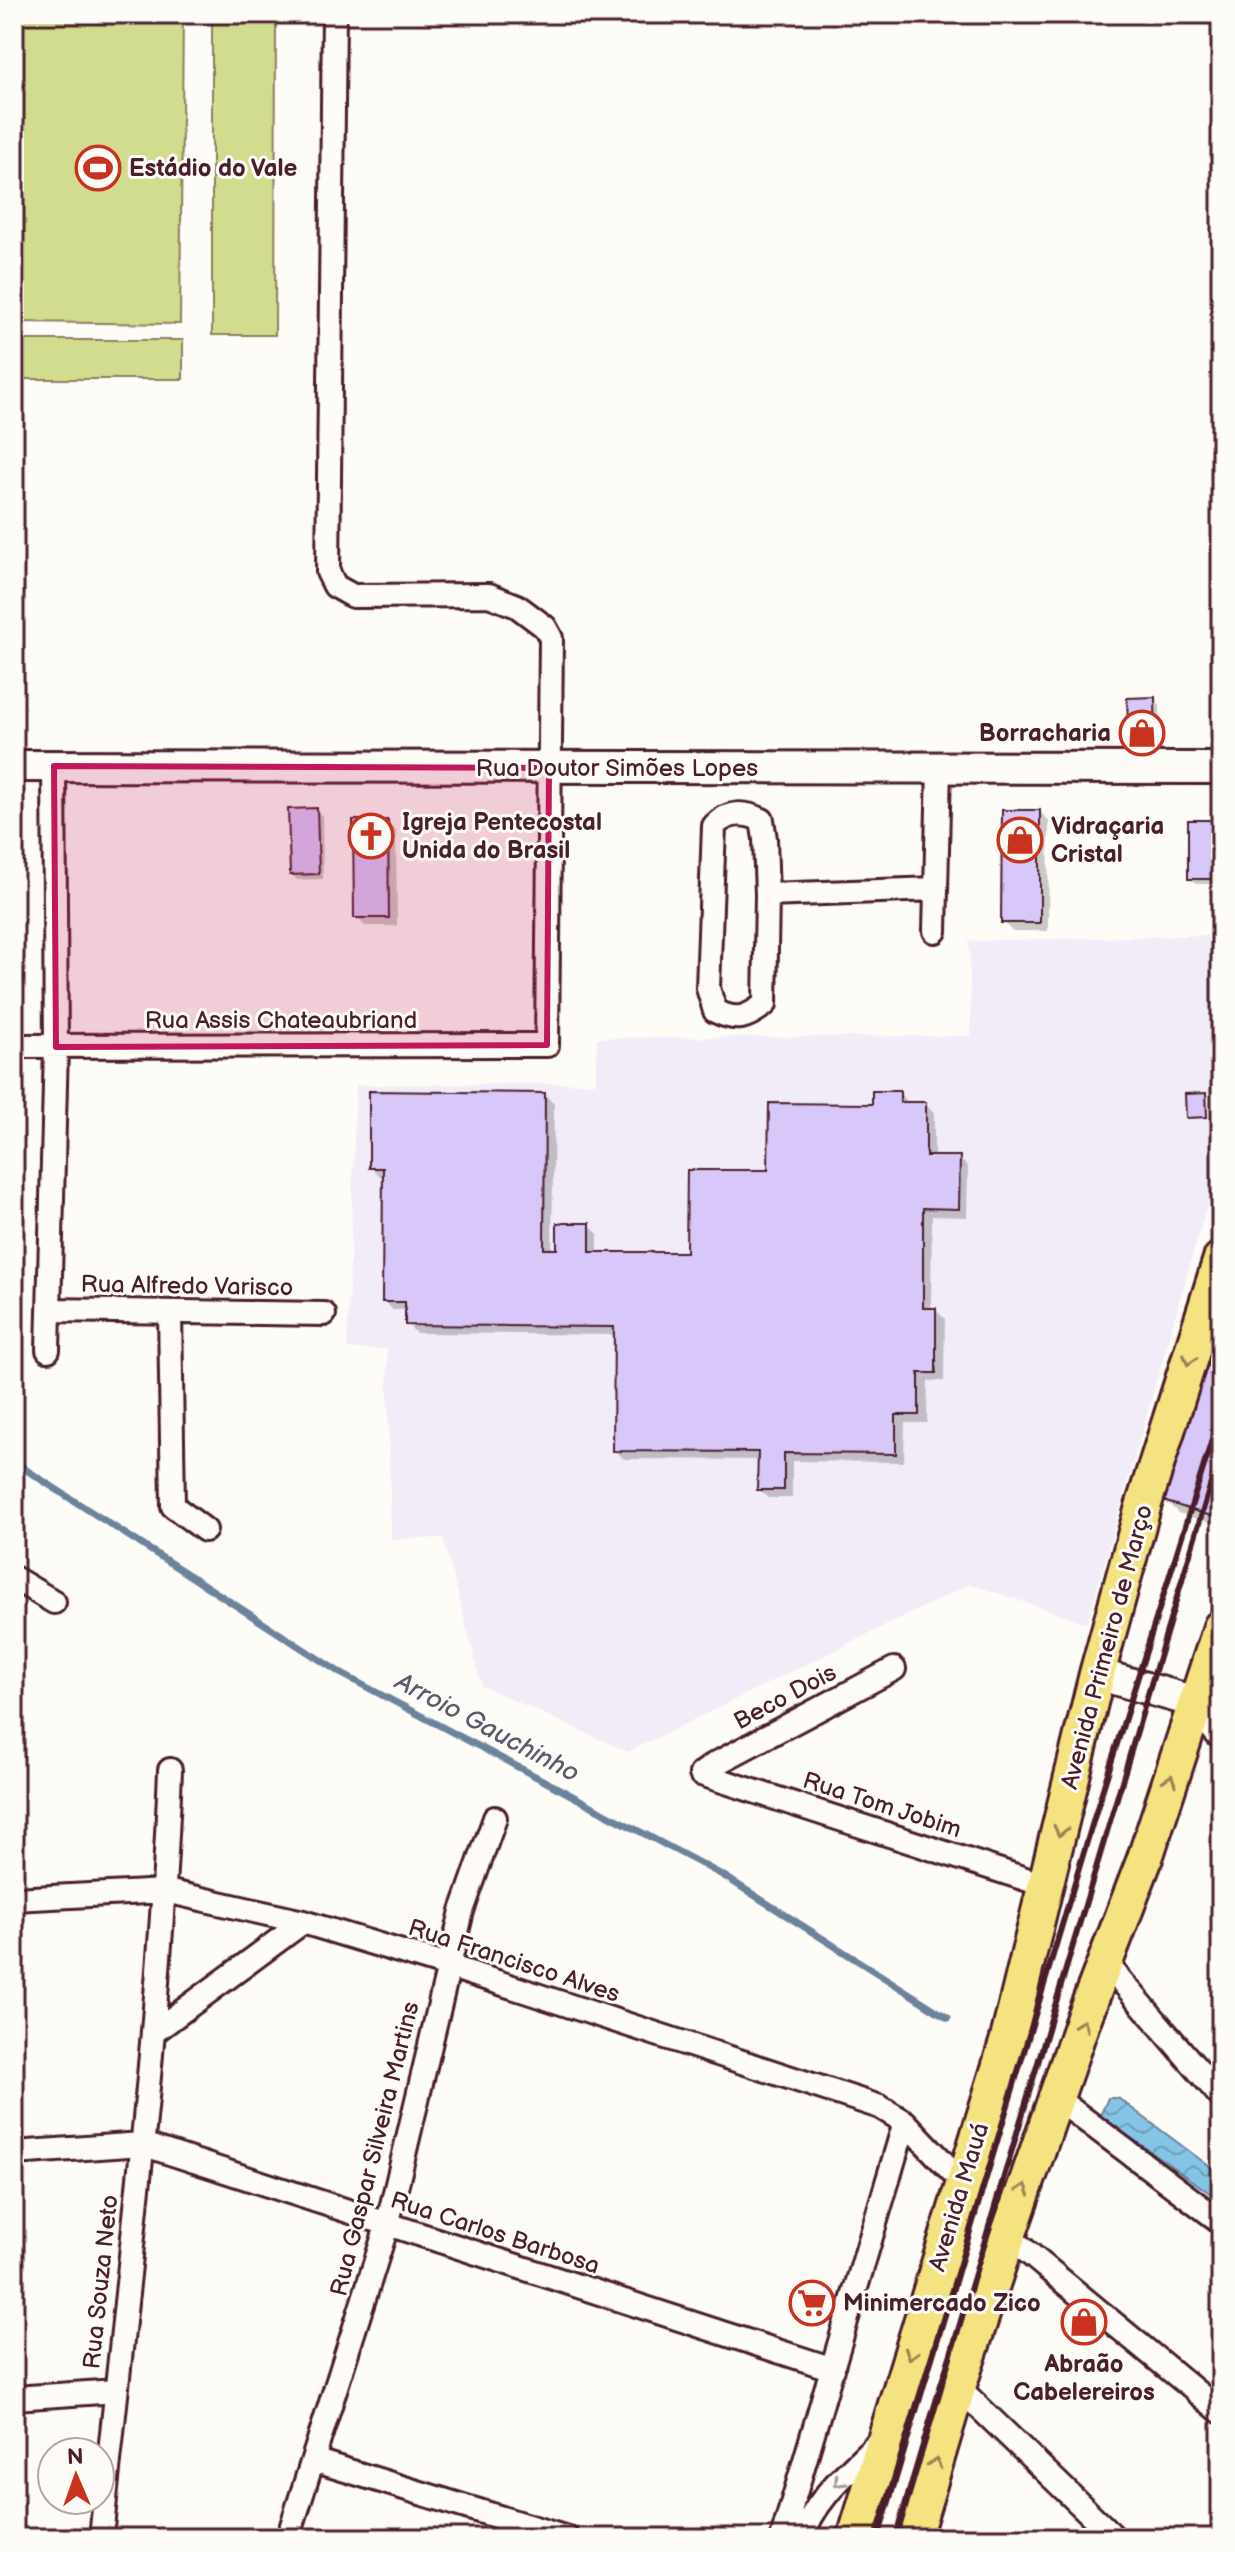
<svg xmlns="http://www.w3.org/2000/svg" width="1235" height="2552" viewBox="0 0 1235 2552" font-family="'Balsamiq Sans',sans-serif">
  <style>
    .built { fill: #f2ecf8 }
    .pitch { fill: #d1dc8f; stroke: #8e7e5d; stroke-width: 2 }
    .water { fill: url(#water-waves); stroke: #6d839b; stroke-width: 2 }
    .shadow { fill: #0003 }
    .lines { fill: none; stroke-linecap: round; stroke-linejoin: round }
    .stream { stroke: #6d839b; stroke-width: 7 }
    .building { fill: #d8c8fa; stroke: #4a1f2b; stroke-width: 2 }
    .street-casing { stroke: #4a1f2b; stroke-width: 28 }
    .secondary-casing { stroke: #4a1f2b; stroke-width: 36 }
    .primary-casing { stroke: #4a1f2b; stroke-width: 40 }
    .street { stroke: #fdfcf7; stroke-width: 22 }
    .secondary { stroke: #fdfcf7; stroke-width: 30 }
    .primary { stroke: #f5e382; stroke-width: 34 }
    .rail { stroke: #4a1f2b; stroke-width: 6 }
    .oneway { stroke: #a08156 }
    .oneway2 { stroke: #ac999b }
    .marked { fill: #c2185b; fill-opacity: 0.2; stroke: #c2185b; stroke-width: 6; stroke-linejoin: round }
    .labels { text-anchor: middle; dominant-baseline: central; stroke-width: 6; stroke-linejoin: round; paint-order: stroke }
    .poi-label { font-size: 24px; font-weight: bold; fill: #4a1f2b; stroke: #fdfcf7; text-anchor: start }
    .street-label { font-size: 24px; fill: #4a1f2b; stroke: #fdfcf7 }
    .water-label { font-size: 26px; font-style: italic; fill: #5e596c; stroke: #fdfcf7 }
  </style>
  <defs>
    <pattern id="water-waves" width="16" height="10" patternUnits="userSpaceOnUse" patternTransform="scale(2)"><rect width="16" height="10" fill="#84c5e5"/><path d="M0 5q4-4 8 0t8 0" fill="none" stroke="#6e9fba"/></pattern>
  </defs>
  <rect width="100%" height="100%" fill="#fdfcf7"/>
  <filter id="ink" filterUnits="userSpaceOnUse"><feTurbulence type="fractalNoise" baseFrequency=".0125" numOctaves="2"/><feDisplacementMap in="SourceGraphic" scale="16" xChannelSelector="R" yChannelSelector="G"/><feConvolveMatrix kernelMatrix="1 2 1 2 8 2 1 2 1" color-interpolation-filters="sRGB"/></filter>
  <g filter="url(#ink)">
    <!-- built -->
    <path class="built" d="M1221,935v240l-13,27 -121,421 -117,-39 -342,168 -146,-66 -39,-148 -52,1 -4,-190h-40l9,-264 240,-2 1,-45 374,-2 -2,-95z"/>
    <!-- pitch -->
    <path class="pitch" d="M14,14h169l-3,310 -166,-2z
      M212,14h64l-1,321h-63z
      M14,340h169v39h-169z"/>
    <!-- water -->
    <path class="water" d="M1108,2098h10l103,77v26l-121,-85z"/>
    <!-- shadow -->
    <path class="shadow" d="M1154,699l6,6 1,51 -25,1 -5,-5z
      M316,810l6,6 1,63 -26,1 -5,-6z
      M1040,812l9,9 -1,110h-36l-9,-9z
      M387,822l9,9 1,95h-32l-9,-9z
      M1215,822l6,6v56h-25l-6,-5z
      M899,1093l9,9 17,2 9,9v45h25l9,9 -1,50 -35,-1 -1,94h5l9,9 -1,62h-16l-1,42h-22l-1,39 -112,-1v37h-24l-9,-9 1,-29 -136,-1 -9,-9 1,-115 -200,-2 -9,-9v-14h-14l-9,-9 1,-125h-5l-9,-9 174,-72 9,9 -2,147h7l30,-26 9,9v20h90l82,-82 104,-66z
      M1205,1095l3,3v20l-18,1 -2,-2z
      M1221,1330v196l-43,-13 -12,-12z"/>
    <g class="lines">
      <!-- stream -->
      <path class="stream" d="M14,1462l328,212 382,202 224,142"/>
    </g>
    <!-- building -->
    <path class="building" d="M1155,697l1,55h-27l-2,-54z
      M317,808l2,66 -29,1 -2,-66z
      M1002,810h38v113h-39z
      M353,820h35l1,98h-35z
      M1188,820h28l1,59h-29z
      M369,1091l176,2 -1,156h13v-26h33v29h96l1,-82h81l1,-67 103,1v-13h28v11h26v54h34l-1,53 -36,-1v100h13v65h-17v42h-23v39l-112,-1v37h-27l1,-38 -145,-1 1,-124 -209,-2v-23h-23l1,-134h-14z
      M1206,1093l1,24 -21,1 -1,-24z
      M1218,1327l3,1v191l-58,-18z"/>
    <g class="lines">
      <!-- street casing -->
      <g class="street-casing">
        <path id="street" d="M767,895l-2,-56 -3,-19c-17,-8 -34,-9 -48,6l-6,162 7,23c22,11 32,7 50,-7l2,-109 169,-6
          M935,931l4,-164
          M14,1046l533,-1 4,-407 -6,-11 -28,-21 -28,-11 -136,1 -18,-10 -7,-14 6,-558
          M49,1310l275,4
          M170,1312l3,194 32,24
          M48,1350l8,-303 -2,-281
          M14,1578l40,24
          M701,1774l346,112
          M701,1774l14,-10 179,-95
          M14,1899l152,-8 137,31 145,44 432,141 25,15 58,61
          M1106,1963l115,134
          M154,2032l149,-110
          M1056,2098l165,124
          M14,2153l128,-9 691,225
          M1008,2236l213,176
          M958,2387l157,151
          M14,2398l102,-7
          M313,2460l254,78
          M101,2538c26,-256 59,-511 69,-768
          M288,2538l99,-312 75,-315 33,-93
          M782,2538l123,-416
          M802,2538c12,-40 50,-69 78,-98"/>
      </g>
      <!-- secondary casing -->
      <g class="secondary-casing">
        <path id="secondary" d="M14,766l1207,2
          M1097,1674l98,28 26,31"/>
      </g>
      <!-- primary casing -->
      <g class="primary-casing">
        <path id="primary" d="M855,2538l153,-499 89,-365 46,-167 78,-248
          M913,2538l45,-151 50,-151 76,-219 60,-156 77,-234"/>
      </g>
      <!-- street -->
      <use href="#street" class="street"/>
      <!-- secondary -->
      <use href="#secondary" class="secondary"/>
      <!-- primary -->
      <use href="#primary" class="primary"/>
      <!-- rail -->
      <path class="rail" d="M878,2538l223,-743 120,-384
        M896,2538l324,-1085"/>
    </g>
    <!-- one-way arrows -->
    <defs><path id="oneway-chevron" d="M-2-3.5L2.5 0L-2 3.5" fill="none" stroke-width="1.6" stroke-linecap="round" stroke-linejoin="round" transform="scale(2)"/></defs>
    <g class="oneway">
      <use href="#oneway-chevron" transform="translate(1189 1360) rotate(107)"/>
      <use href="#oneway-chevron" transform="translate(1170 1780) rotate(-72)"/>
      <use href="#oneway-chevron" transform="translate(1060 1831) rotate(103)"/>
      <use href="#oneway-chevron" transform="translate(1082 2025) rotate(-70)"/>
      <use href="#oneway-chevron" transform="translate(1024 2189) rotate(-71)"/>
      <use href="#oneway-chevron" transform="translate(911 2354) rotate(107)"/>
      <use href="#oneway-chevron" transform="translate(935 2463) rotate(-74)"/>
    </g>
    <use class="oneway2" href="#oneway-chevron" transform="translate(839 2482) rotate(134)"/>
  </g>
  <!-- marked area -->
  <path class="marked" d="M54,766l495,2 -2,277 -491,2z"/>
  <!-- icons -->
  <defs>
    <g id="stadium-ring" transform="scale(2.3)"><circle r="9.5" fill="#fdfcf7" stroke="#c8321e" stroke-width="1.5"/><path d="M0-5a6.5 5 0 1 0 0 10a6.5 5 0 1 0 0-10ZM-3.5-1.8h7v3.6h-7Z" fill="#c8321e"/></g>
    <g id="shop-ring" transform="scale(2.3)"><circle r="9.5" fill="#fdfcf7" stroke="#c8321e" stroke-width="1.5"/><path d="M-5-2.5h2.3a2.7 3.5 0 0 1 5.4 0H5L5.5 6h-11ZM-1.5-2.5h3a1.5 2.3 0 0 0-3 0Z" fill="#c8321e"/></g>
    <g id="church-ring" transform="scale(2.3)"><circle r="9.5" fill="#fdfcf7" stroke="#c8321e" stroke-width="1.5"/><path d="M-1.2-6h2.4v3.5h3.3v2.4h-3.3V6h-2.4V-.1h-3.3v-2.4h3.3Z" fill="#c8321e"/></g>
    <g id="supermarket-ring" transform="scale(2.3)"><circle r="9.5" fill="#fdfcf7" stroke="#c8321e" stroke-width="1.5"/><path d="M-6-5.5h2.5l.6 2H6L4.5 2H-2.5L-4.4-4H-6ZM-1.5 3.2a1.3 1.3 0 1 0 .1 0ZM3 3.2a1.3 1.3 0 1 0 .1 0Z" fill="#c8321e"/></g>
  </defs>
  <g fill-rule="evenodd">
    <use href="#stadium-ring" x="98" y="168"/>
    <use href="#shop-ring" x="1142" y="733"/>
    <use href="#church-ring" x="371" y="836"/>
    <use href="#shop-ring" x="1020" y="840"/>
    <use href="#supermarket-ring" x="812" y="2303"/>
    <use href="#shop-ring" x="1084" y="2322"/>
  </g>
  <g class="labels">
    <!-- poi labels -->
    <g class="poi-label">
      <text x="129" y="168">Estádio do Vale</text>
      <text x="1111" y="733" text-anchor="end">Borracharia</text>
      <text x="402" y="822">Igreja Pentecostal<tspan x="402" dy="28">Unida do Brasil</tspan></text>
      <text x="1051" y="826">Vidraçaria<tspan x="1051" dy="28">Cristal</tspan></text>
      <text x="843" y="2303">Minimercado Zico</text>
      <text x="1084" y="2364" text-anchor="middle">Abraão<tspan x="1084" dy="28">Cabelereiros</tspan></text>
    </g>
    <!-- street labels -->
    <g class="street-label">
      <text x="617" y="768">Rua Doutor Simões Lopes</text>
      <text x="281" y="1020">Rua Assis Chateaubriand</text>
      <text transform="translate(187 1286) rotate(1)">Rua Alfredo Varisco</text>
      <text transform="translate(1107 1647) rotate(-75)">Avenida Primeiro de Março</text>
      <text transform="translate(785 1697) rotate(-28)">Beco Dois</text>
      <text transform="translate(882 1805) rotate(18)">Rua Tom Jobim</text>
      <text transform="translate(514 1961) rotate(18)">Rua Francisco Alves</text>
      <text transform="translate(375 2149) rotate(-76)">Rua Gaspar Silveira Martins</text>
      <text transform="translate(959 2197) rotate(-73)">Avenida Mauá</text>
      <text transform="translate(495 2233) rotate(18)">Rua Carlos Barbosa</text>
      <text transform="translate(101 2282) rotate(-84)">Rua Souza Neto</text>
    </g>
    <!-- water labels -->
    <g class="water-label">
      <text transform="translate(487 1728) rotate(28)">Arroio Gauchinho</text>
    </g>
  </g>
  <!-- margin -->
  <rect width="1235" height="2552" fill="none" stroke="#fdfcf7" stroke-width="48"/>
  <rect x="24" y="24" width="1187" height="2504" fill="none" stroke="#4a1f2b" stroke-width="3" filter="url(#ink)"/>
  <!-- north arrow -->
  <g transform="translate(76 2476) rotate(358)"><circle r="38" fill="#fdfcf7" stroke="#b5a4a5" stroke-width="2"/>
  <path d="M0-6L14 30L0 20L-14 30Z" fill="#c8321e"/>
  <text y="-12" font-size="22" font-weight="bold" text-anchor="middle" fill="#4a1f2b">N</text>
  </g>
</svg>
